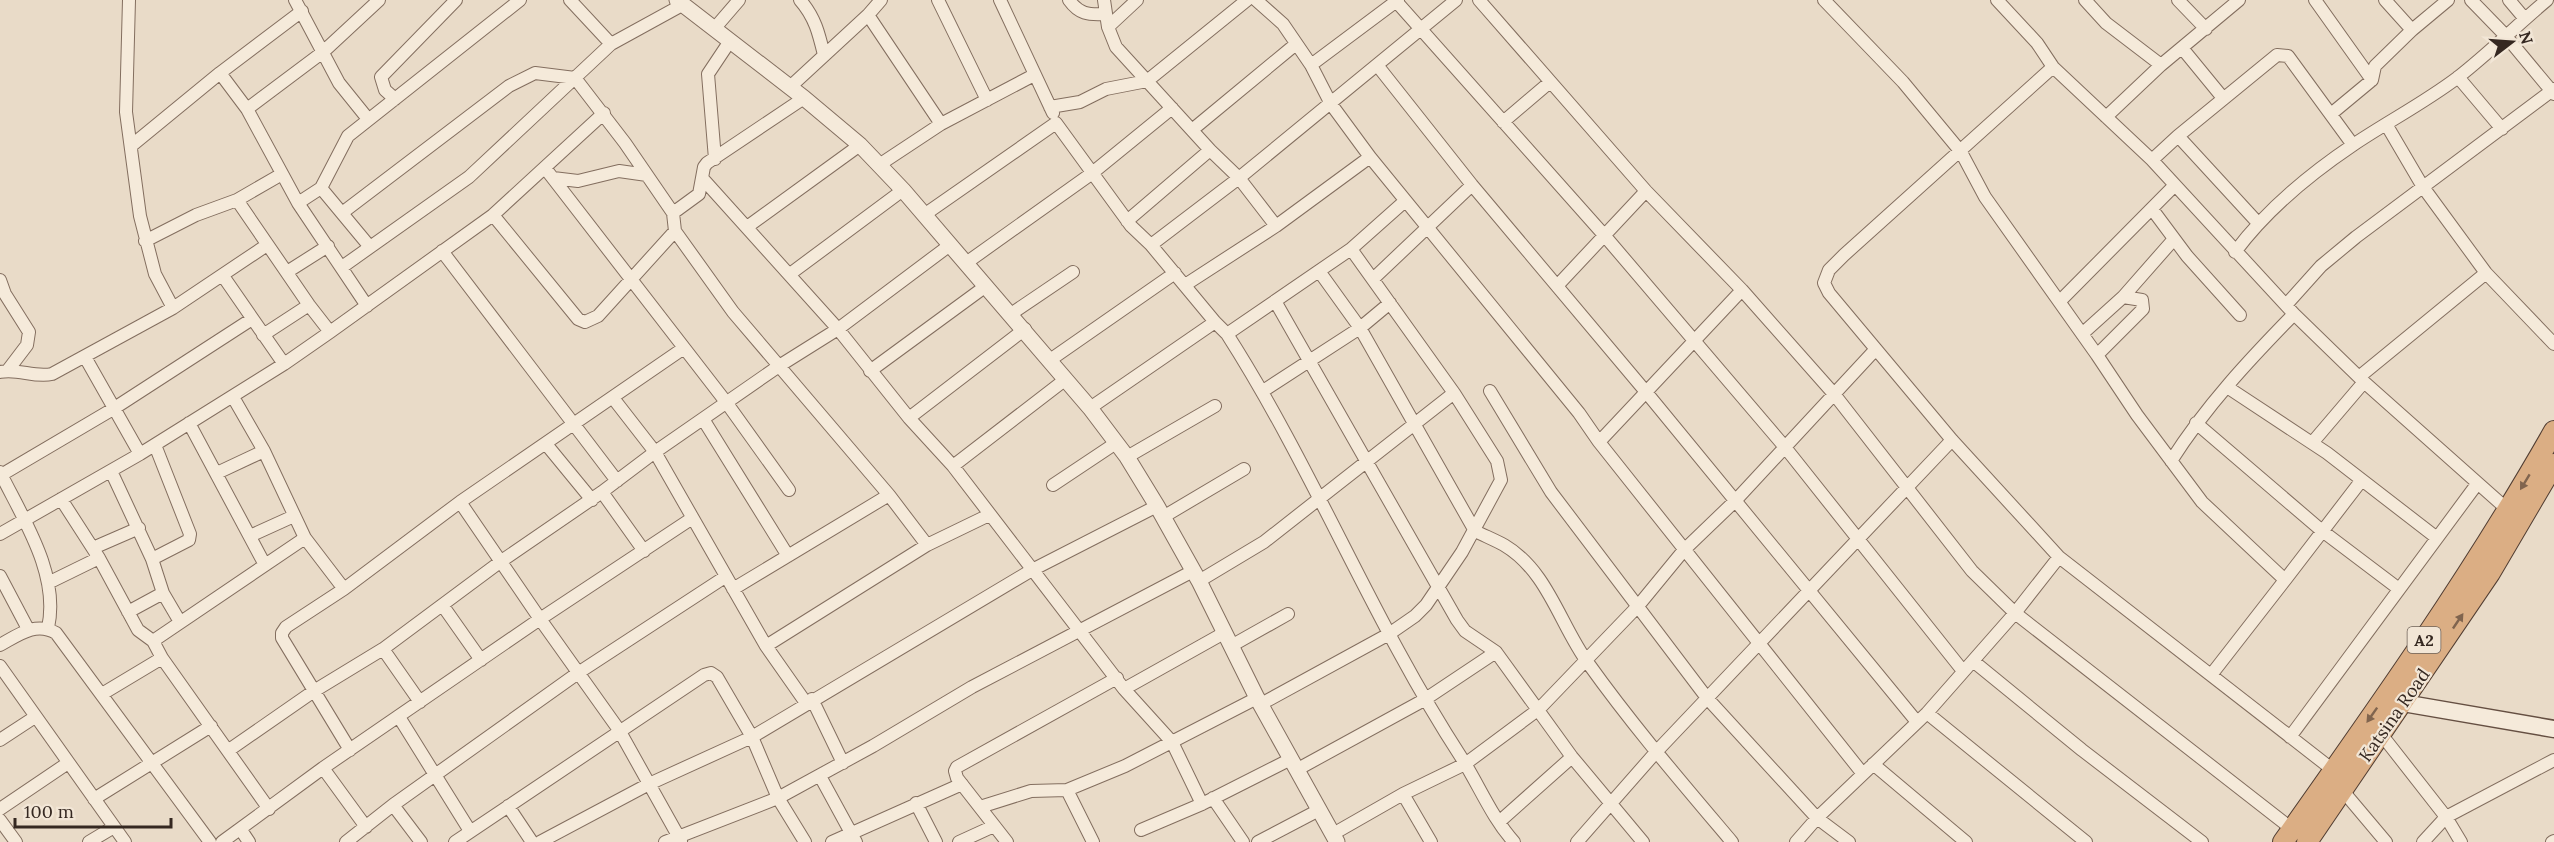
<svg xmlns="http://www.w3.org/2000/svg" width="2554" height="842" viewBox="0 0 2554 842" font-family="Lora,serif">
  <style>
    .lines { fill: none; stroke-linecap: round; stroke-linejoin: round }
    .minor-casing { stroke: #836e5f; stroke-width: 14 }
    .tertiary-casing { stroke: #836e5f; stroke-width: 17 }
    .secondary-casing { stroke: #654f42; stroke-width: 19 }
    .trunk-casing { stroke: #513d32; stroke-width: 22 }
    .minor { stroke: #f5eada; stroke-width: 12 }
    .tertiary { stroke: #f5eada; stroke-width: 15 }
    .secondary { stroke: #f5eada; stroke-width: 16 }
    .trunk { stroke: #dbae84; stroke-width: 20 }
    .oneway { fill: #80644e }
    .labels { text-anchor: middle; dominant-baseline: central; stroke-width: 4.5; stroke-linejoin: round; paint-order: stroke }
    .shield { fill: #f2e6d6; stroke: #6e6157; stroke-width: 1.5 }
    .shield-label { font-size: 16px; font-weight: bold; fill: #352821 }
    .street-label { font-size: 18px; fill: #352821; stroke: #f2e6d6 }
  </style>
  <rect width="100%" height="100%" fill="#e9dbc8"/>
  <g class="lines">
    <!-- minor casing -->
    <g class="minor-casing">
      <path id="minor" d="M129,0l-3,112 14,104 15,58 18,34
        M295,0l44,83 29,36
        M570,0l41,44
        M800,0c15,17 19,34 24,55
        M938,0l49,100
        M1000,0l53,113
        M1069,0c10,14 19,15 36,14
        M1104,0l4,27 8,20 94,103 29,28 37,48
        M1256,0l27,24 28,41
        M1395,0l209,235 180,211 179,225
        M1398,0l-87,65 20,39 39,53 209,256 20,29 264,332
        M1479,0l167,191 96,99 92,104 138,177 43,42 277,216
        M1824,0l79,82 58,70 24,45 112,158 40,60 65,87 83,78 -74,95
        M1997,0l40,43 16,24 99,93 142,154 70,68 144,128
        M2085,0l21,23 55,42
        M2178,0l28,29
        M2315,0l57,80
        M2385,0l27,30
        M2471,0l34,35 49,59
        M2509,0l16,19
        M868,15l13,-15
        M1108,27l29,-27
        M714,29l25,-29
        M2182,48l41,50
        M1377,65l95,120 174,207 271,330
        M2053,67l-209,188 -15,15 -5,13 5,10 123,147 107,117 274,213
        M220,73l27,36 51,94 69,103
        M2458,77l44,52
        M790,87l78,-72 73,109
        M395,99l-10,-9 -4,-13 75,-77
        M1050,107l30,-5 26,-13 41,-8 100,-81
        M247,109l76,-57 56,-52
        M2331,114l41,-34 3,-14 37,-36 36,-30
        M2106,117l55,-52 78,-65
        M1503,122l47,-40
        M2386,124l37,63 63,86 68,71
        M1192,130l104,-86
        M2178,136l80,87
        M131,146l89,-73 82,-62
        M715,159l-7,-85 22,-33
        M2152,160l26,-24 99,-81 11,1 65,89
        M879,165l62,-41 93,-49
        M545,168l181,234 63,88
        M553,178l25,3 41,-10 28,4
        M703,179l135,150 71,89 44,48 171,223 48,53 30,62
        M321,188l49,59
        M237,200l72,105 21,27
        M298,203l23,-15 27,-52 172,-136
        M2152,209l35,47 53,59
        M342,213l167,-127 26,-13 40,5 50,65 48,70 2,18 58,81 156,183 38,50
        M673,213l26,-19 5,-27 3,-4 97,-65
        M493,215l85,104 7,3 13,-6 77,-85
        M924,215l132,-92 75,103 20,19
        M1127,221l83,-71
        M747,227l113,-82
        M145,241l51,-26 41,-15 45,-26
        M1351,249l-124,85c87,136 146,288 234,423 18,28 31,61 53,85
        M442,251l175,230
        M2235,252c32,-43 75,-78 118,-107 34,-23 71,-42 104,-67 31,-24 60,-53 90,-78
        M966,263l125,-89 81,-66
        M342,267l127,-90 142,-133 71,-39
        M1319,271l41,57 115,203c10,5 20,9 29,14 44,26 56,80 84,118 45,63 95,121 144,179
        M287,272l41,-26
        M790,274l113,-84
        M223,276l61,88
        M1373,279l99,-94
        M0,280l5,14 24,38 -2,13 -19,25
        M1185,285l91,-59 94,-69
        M1557,286l89,-95
        M1275,301l182,319 8,11 31,21 76,105 71,85
        M2060,301l115,-116
        M2286,305l35,-39 35,-29 198,-148
        M1011,314l62,-42
        M1227,334l-12,-12 -64,-77 88,-67 217,-178
        M2082,334l41,-37 51,-58
        M263,335l46,-30
        M2097,355l46,-46 -1,-9 -19,-3
        M85,357l55,97
        M1050,360l125,-87
        M870,371l116,-85
        M0,372c18,-4 34,6 52,2l121,-66 94,-63
        M2359,377l127,-104
        M2227,387l100,66 110,85
        M1263,391l97,-63 30,-25
        M1490,391l61,101 156,206 110,120 32,24
        M233,397l31,54 41,87 39,51
        M613,398l42,54 111,194 40,57
        M1090,408l125,-86
        M909,418l116,-89
        M703,419l85,137
        M189,423l76,142
        M2196,423l125,107 78,59
        M1599,442l143,-152
        M2312,443l52,-61
        M546,444l46,56
        M1127,457l88,-51
        M2171,461c35,-55 78,-101 123,-147
        M953,466l113,-87
        M111,471l41,88 11,34 17,29
        M0,472c23,47 60,102 48,156
        M217,473l47,-22
        M1,475l112,-66 139,-90
        M1053,485l63,-42
        M602,492l42,59
        M61,499l38,59 39,72 15,11 9,17 107,151
        M460,502l80,117 79,111 62,111
        M1163,517l81,-48
        M0,534l140,-80 144,-90 46,-32 163,-117 111,-102
        M250,536l44,-20
        M93,548l46,-20
        M152,559l37,-19 1,-6 -35,-89
        M0,576l28,53
        M2285,580l76,-99
        M1199,581l65,-39 190,-149
        M48,583l51,-25
        M733,589l156,-94
        M443,606l38,54
        M128,612l35,-19
        M153,641l152,-103
        M0,645c18,-10 36,-24 56,-12l154,209
        M766,646l161,-101 62,-30
        M1231,646l57,-32
        M383,649l37,53
        M1973,661l109,89 120,92
        M0,666l125,176
        M1124,689l100,-56
        M102,694l60,-36
        M812,699l31,64
        M1261,704l128,-70 26,-18 11,-11 36,-53 39,-72 -4,-19 -43,-68 -103,-144 54,-48
        M1927,713l159,129
        M399,717l71,114
        M2381,734l65,83 15,25
        M2290,737l187,-253
        M0,740l35,-23
        M229,750l85,-59 69,-42 117,-87 102,-70 53,-40 124,-86 59,-37 112,-84
        M350,750l-68,-112v-5l4,-6 58,-38 116,-87 224,-154
        M1873,764l93,78
        M323,768l43,59
        M1298,769l126,-69 72,-48
        M820,776l36,66
        M1067,790l26,52
        M2343,791l43,51
        M1403,794l28,48
        M1213,798l30,44
        M94,799l117,-73
        M916,803l20,39
        M393,805l28,37
        M508,806l24,36
        M980,807l51,-16 36,-1 58,-24 132,-68
        M0,809l68,-46
        M0,820l16,22
        M1499,822l73,-65
        M241,830l8,12
        M1141,830l61,-26 89,-45
        M1333,834l70,-40 62,-30 74,-55 99,-103 46,-56 51,-49 140,-151
        M89,842l25,-15
        M222,842l101,-74 217,-149 151,-100
        M346,842l47,-37 185,-132 147,-96
        M455,842l249,-167 7,-2 6,4 35,60 26,61 27,44
        M540,842l109,-58 103,-47 280,-167 125,-64
        M665,842l113,-44 95,-52 99,-59 221,-116
        M832,842l130,-58
        M959,842l35,-16
        M1007,842l-50,-64 -2,-7 2,-4 160,-89
        M1258,842l61,-32
        M1577,842l79,-90 296,-312
        M1796,842l21,-24 110,-105 88,-100 44,-56
        M2423,842l23,-25 108,-57
        M2552,842l2,-1"/>
    </g>
    <!-- tertiary casing -->
    <g class="tertiary-casing">
      <path id="tertiary" d="M677,0l127,98 56,47 43,45 187,218 37,49 30,49 42,75 58,117 80,144"/>
    </g>
    <!-- secondary casing -->
    <g class="secondary-casing">
      <path id="secondary" d="M2394,698l9,5 151,26"/>
    </g>
    <!-- trunk casing -->
    <g class="trunk-casing">
      <path id="trunk" d="M2283,842c95,-134 190,-268 271,-411
        M2307,842l183,-269 64,-109"/>
    </g>
    <!-- minor -->
    <use href="#minor" class="minor"/>
    <!-- tertiary -->
    <use href="#tertiary" class="tertiary"/>
    <!-- secondary -->
    <use href="#secondary" class="secondary"/>
    <!-- trunk -->
    <use href="#trunk" class="trunk"/>
  </g>
  <!-- one-way arrows -->
  <defs><path id="oneway-solid" d="M-6-.8H1V-3.2L6.5 0L1 3.2V.8H-6Z" transform="scale(1.5)"/></defs>
  <g class="oneway">
    <use href="#oneway-solid" transform="translate(2525 482) rotate(121)"/>
    <use href="#oneway-solid" transform="translate(2458 621) rotate(-56)"/>
    <use href="#oneway-solid" transform="translate(2372 715) rotate(125)"/>
  </g>
  <g class="labels">
    <!-- shield labels -->
    <rect class="shield" x="2407.5" y="627" width="33" height="26" rx="4.5"/>
    <g class="shield-label">
      <text x="2424" y="640">A2</text>
    </g>
    <!-- street labels -->
    <g class="street-label">
      <text transform="translate(2394 715) rotate(-55)">Katsina Road</text>
    </g>
  </g>
  <!-- north arrow -->
  <g transform="translate(2512 42) rotate(73)" stroke="#f2e6d6" stroke-width="4.5" paint-order="stroke">
  <path d="M0-4.5L10 22L0 15L-10 22Z" fill="#352821"/>
  <text y="-9" font-size="16" font-weight="bold" text-anchor="middle" fill="#352821">N</text>
  </g>
  <!-- scale -->
  <path d="M15 818v9h156v-9" fill="none" stroke="#352821" stroke-width="3"/>
  <text x="24" y="818" font-size="18" fill="#352821" stroke="#f2e6d6" stroke-width="4.5" paint-order="stroke">100 m</text>
</svg>
